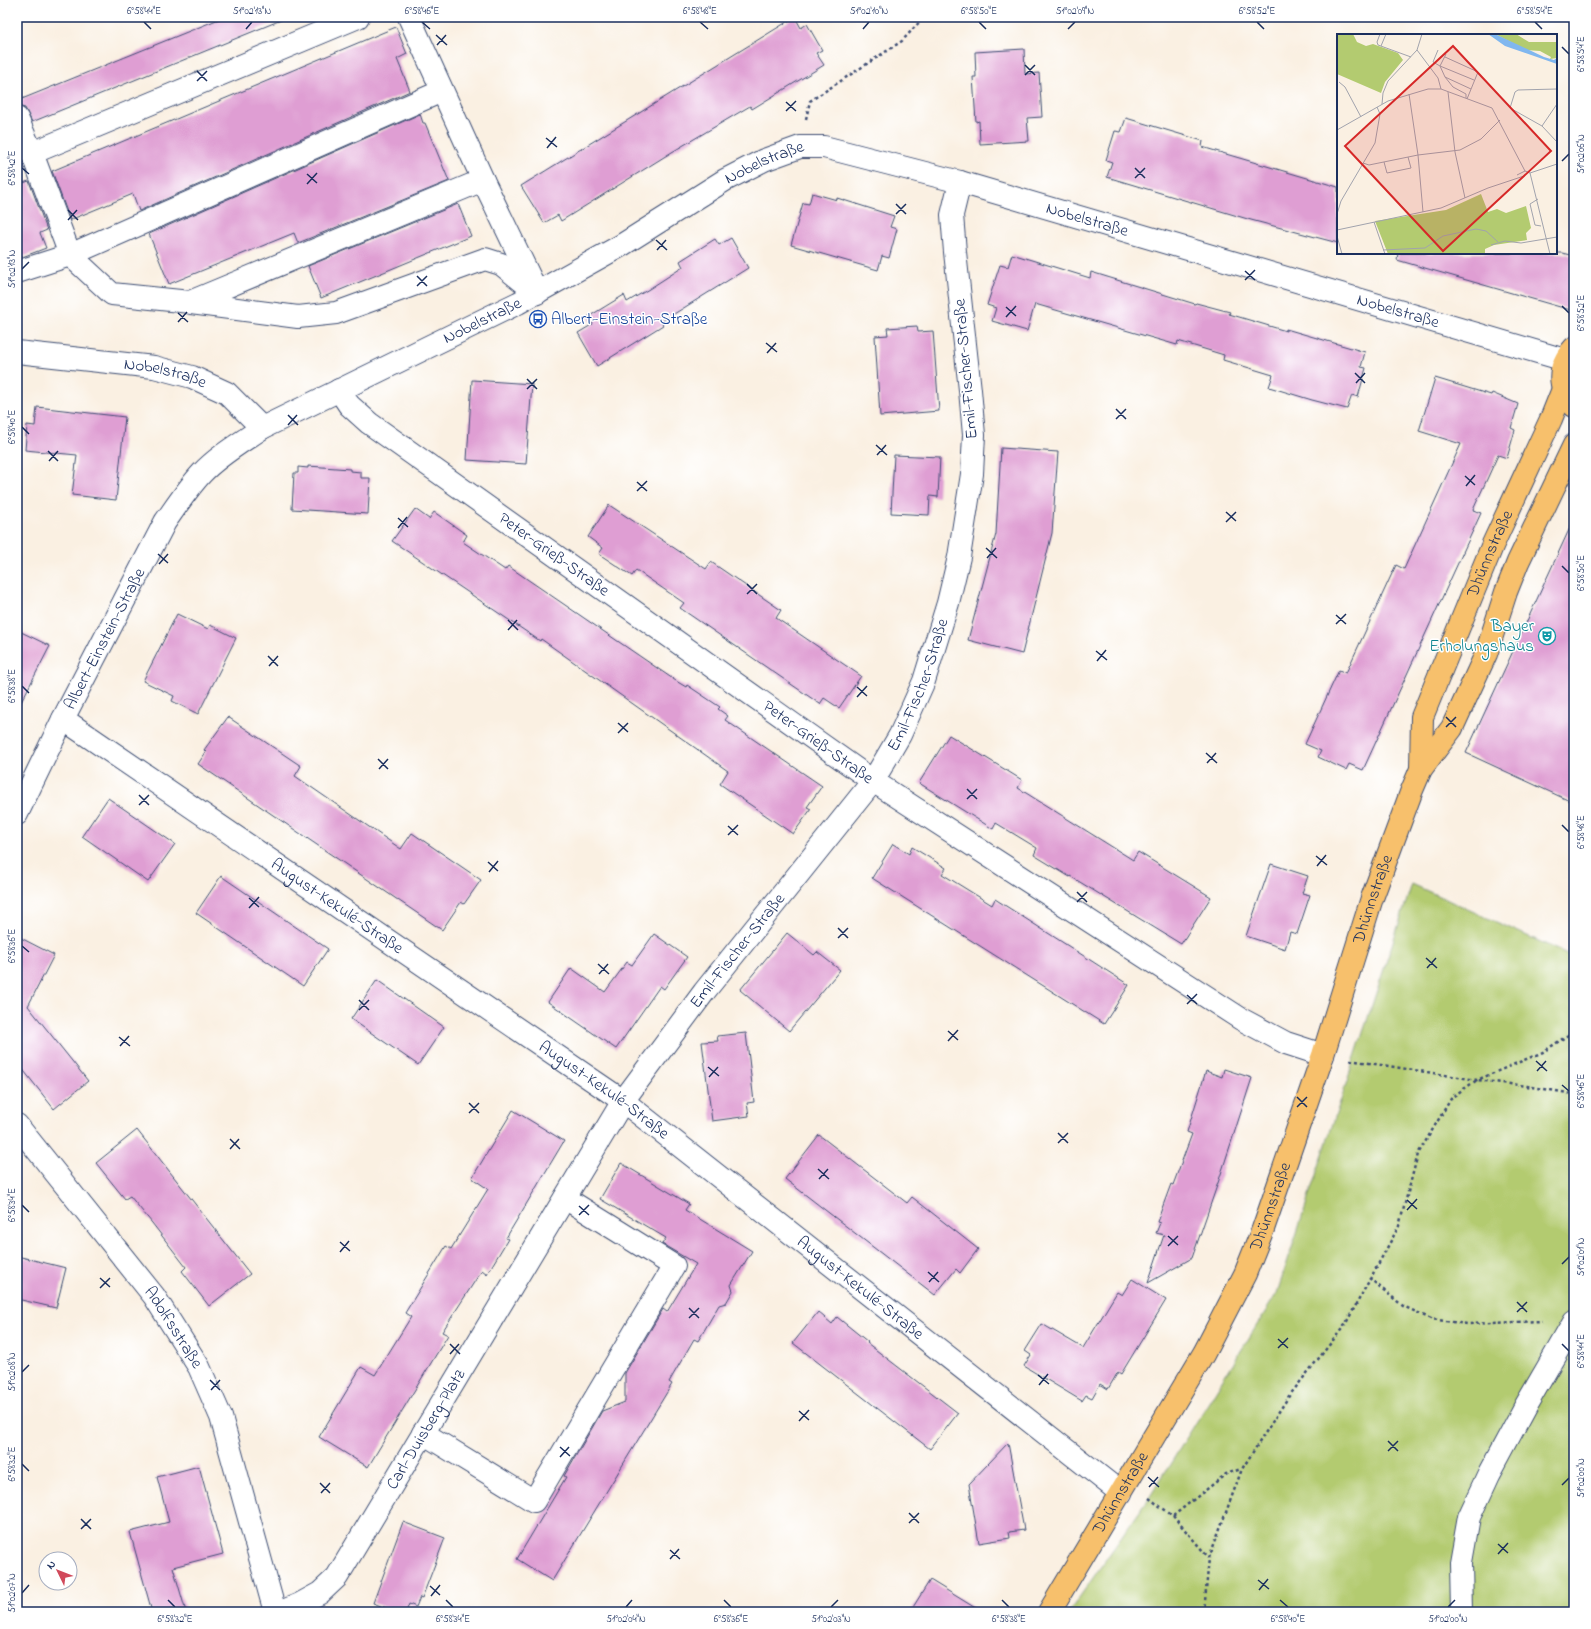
<svg xmlns="http://www.w3.org/2000/svg" width="1591" height="1629" viewBox="0 0 1591 1629" font-family="'Indie Flower',sans-serif">
  <style>
    .green { fill: #b3cb70; stroke: #677d67 }
    .building { fill: #df9ed3 }
    .lines { fill: none; stroke-linecap: round; stroke-linejoin: round }
    .minor-casing { stroke: #3c4c72; stroke-width: 24 }
    .major-casing { stroke: #3c4c72; stroke-width: 24 }
    .path { stroke: #3c4c72; stroke-width: 2.5; stroke-dasharray: 3 3; stroke-linecap: butt }
    .minor { stroke: #fff; stroke-width: 22 }
    .major { stroke: #f7c06c; stroke-width: 22 }
    .ticks { fill: none; stroke: #1b2f5e; stroke-width: 1.5 }
    .labels { text-anchor: middle; dominant-baseline: central; stroke-width: 3; stroke-linejoin: round; paint-order: stroke }
    .street-label { font-size: 17px; fill: #1b2f5e; stroke: #fff }
    .transit-label { font-size: 17px; fill: #164399; stroke: #fff; text-anchor: start }
    .culture-label { font-size: 17px; fill: #0d838f; stroke: #fff; text-anchor: end }
    .inset-road { fill: none; stroke: #a1a3ad; stroke-width: 1 }
    .view { fill: #d62828; fill-opacity: 0.15; stroke: #d62828; stroke-width: 2 }
    .inset-edge { fill: none; stroke: #1b2f5e; stroke-width: 2 }
    .neatline { fill: none; stroke: #1b2f5e; stroke-width: 1.5 }
    .ticks-label { font-size: 10px; text-anchor: middle; fill: #1b2f5e }
  </style>
  <rect width="100%" height="100%" fill="#fff"/>
  <filter id="ink" filterUnits="userSpaceOnUse"><feTurbulence type="fractalNoise" baseFrequency=".025" numOctaves="2"/><feDisplacementMap in="SourceGraphic" scale="8" xChannelSelector="R" yChannelSelector="G"/><feConvolveMatrix kernelMatrix="1 2 1 2 8 2 1 2 1" color-interpolation-filters="sRGB"/></filter>
  <filter id="wash" filterUnits="userSpaceOnUse"><feTurbulence type="fractalNoise" baseFrequency=".012" numOctaves="4" result="noise"/><feDisplacementMap in="SourceGraphic" scale="16" xChannelSelector="R" yChannelSelector="G"/><feGaussianBlur stdDeviation="0.9" result="paint"/><feColorMatrix in="noise" values="0 0 0 0 0 0 0 0 0 0 0 0 0 0 0 0 0 1.4 0 .05"/><feComposite in="paint" operator="in"/></filter>
  <g filter="url(#wash)">
    <rect width="100%" height="100%" fill="#faf0e2"/>
    <!-- green -->
    <path class="green" d="M1412,884l162,73v655h-505l80,-114 128,-205z"/>
    <g id="blocks">
      <!-- building -->
      <path class="building" d="M224,17l62,1 -254,104 -7,-14 -8,-2v-5z
        M795,17l6,11 6,-4 15,26 -6,3 8,12 -72,44 -2,-3 -78,46 -111,69 -3,-6 -14,8 -23,-37z
        M396,27l11,27 -10,5 13,32 -271,120 -6,-17 -63,26 -18,-49z
        M1024,49l1,25 14,-1 3,44 -15,1 2,23 -49,3 -1,-23 -3,1 -3,-45h3l-1,-25z
        M420,114l3,9h2l24,58 -151,62 -4,-10 -125,51 -20,-50z
        M1126,118l77,23 -1,6 136,40v56l-87,-23 -144,-43 5,-15 -6,-2 9,-29 6,1z
        M17,180l3,4 9,-3 18,49 -7,3 6,15 -29,11z
        M812,193l25,7v-2l57,18 -4,11 7,2 -8,29 -7,-2 -4,14 -87,-25 12,-42 6,1z
        M458,204l13,32 -150,62 -13,-32z
        M731,238l17,30 -87,54 2,3 -66,41 -19,-33 15,-9 -5,-7 36,-22 3,7 22,-13 34,-22 -3,-6 35,-22 4,6z
        M1398,253h164l12,3v55l-177,-51z
        M1012,254l78,24 1,-6 104,32 1,-1 34,9 -1,2 57,17v-2l79,23 -4,15 5,1 -8,29 -6,-2 -5,14 -35,-9 -43,-13 4,-12 -50,-15 1,-5 -46,-14 -1,4 -142,-41 -8,27 -35,-10 4,-13 -9,-3 13,-40 8,2z
        M917,326l1,6 15,-1 6,80 -59,5 -5,-80 13,-1 -1,-7z
        M1435,378l56,17 1,-2 26,11 -7,24 4,2 -8,28 -9,-3 -25,55 8,3 -118,257 -14,-6 -3,6 -28,-13 3,-6 -16,-7 34,-74 7,3 50,-108 8,4 57,-125 -42,-13z
        M472,380l60,4 -6,80 -59,-4z
        M37,407l88,10 -9,83 -44,-5 5,-40 -52,-5 2,-25 8,1z
        M1001,448l57,4 -6,81 -30,121 -54,-14 28,-106z
        M894,455l46,2 -2,40 -8,-1 -1,19 -38,-2z
        M308,466l42,3v2l11,1v6h9l-2,36 -76,-5 2,-36h4v-6l10,1z
        M609,505l97,64 5,-7 70,48 -5,8 85,58 -22,32 -15,-10 -4,6 -140,-96 4,-5 -48,-33 -4,6 -33,-22 4,-6 -15,-11z
        M415,509l14,10 5,-7 33,23 -4,7 42,28 3,-4 168,115 10,6 1,-2 33,22 -2,2 10,7 -3,4 97,66 -15,21 4,2 -18,25 -73,-50 8,-13 -187,-132 -1,2 -148,-100z
        M1574,519v284l-108,-50z
        M177,614l31,15 2,-4 26,13 -38,76 -26,-13 2,-5 -31,-15z
        M17,630l33,16 -33,64z
        M228,717l73,49 -6,10 106,73 11,-16 69,47 -17,24 -3,-2 -19,28 -244,-166 8,-12 -2,-2z
        M949,735l73,45 -4,8 115,72 5,-8 73,45 -30,47 -111,-68v1l-36,-22 3,-7 -41,-25 -3,6 -74,-46z
        M108,798l67,46 -27,38 -66,-46z
        M893,844l16,10 3,-7 34,21 -4,6 50,31 3,-6 134,86 -25,39 -232,-146z
        M1271,864l37,12 -6,17 8,2 -13,39 -7,-2 -5,17 -39,-13z
        M221,876l107,73 -25,37 -107,-73z
        M787,933l27,22 3,-3 23,18 -51,61 -49,-41z
        M654,934l33,23 -23,32 -4,-3 -44,63 -68,-47 23,-34 34,24 22,-30 5,3z
        M17,936l37,19 -26,51 60,75 -34,28 -37,-47z
        M377,980l67,47 -26,38 -67,-46z
        M746,1033l8,69 -7,1 2,13 -37,5 -10,-79 16,-1 -1,-5z
        M1224,1069l28,9 -32,99 -28,81 -44,25 16,-48 -8,-2 4,-10 -3,-1 14,-38 2,1 19,-51 -5,-2 19,-61 16,6z
        M513,1110l51,31 -58,97 2,1 -21,35 -5,-4 -40,62 6,3 -80,132 -49,-30 42,-70 14,8 36,-58 -6,-4 41,-67 5,3 37,-60 -16,-11z
        M137,1130l113,144 -41,32 -27,-35 4,-4 -34,-44 -22,-27 -5,3 -29,-36z
        M819,1135l88,68 5,-6 66,52 -18,24 -4,-4 -21,26 -150,-116z
        M621,1163l68,41 -4,6 67,41 -21,34 2,6 -7,12 -7,2 -21,36 -4,-2 -25,43 3,2 -120,197 -35,-22 49,-82 -2,-1 38,-65 23,-9v-29l38,-64 4,3 29,-48 -34,-20 4,-6 -66,-39z
        M17,1256l49,12 -10,40 -39,-9z
        M1132,1279l34,21 -45,74 -3,-2 -10,17 -8,-5 -8,14 -6,-3 -4,6 -58,-35 7,-11 -6,-4 17,-27 41,24 34,-56 5,3z
        M818,1312l14,12 5,-7 31,25 -1,1 91,70 -28,36 -137,-106z
        M1008,1443l16,87 -15,2 1,6 -31,5 -10,-59z
        M199,1466l24,88 -50,13 13,45h-34l-22,-80 39,-10 -12,-45z
        M403,1522l42,16 -23,60 -2,-1 -4,10 -7,-3 -3,8h-9l-24,-9z
        M930,1580l52,32h-72z"/>
    </g>
  </g>
  <g filter="url(#ink)">
    <use href="#blocks" fill-opacity="0" stroke="#3c4c72" stroke-width="1"/>
    <g class="lines">
      <!-- minor casing -->
      <g class="minor-casing">
        <g id="minor">
          <path d="M409,17l74,163 51,106"/>
          <path d="M442,91l-372,164 42,39 78,8 293,-122"/>
          <path d="M17,118l15,35 38,102 -53,17"/>
          <path d="M32,153l326,-136"/>
          <path d="M191,303l107,14 38,-4 149,-54 16,5 36,29"/>
          <path id="s1" d="M17,352l137,15 38,10 35,16 35,35"/>
          <path id="s2" d="M339,390l10,15 20,18 504,358 368,238 45,24 37,12"/>
          <path id="s3" d="M63,719l560,382 498,392"/>
          <path id="s4" d="M17,814l46,-95 102,-197c12,-17 23,-34 37,-49 17,-18 40,-31 60,-45l256,-125 104,-58 103,-65 39,-20 36,-13h24l136,35 605,178"/>
          <path id="s5" d="M17,1125l137,171 45,71 22,50 54,195"/>
          <path d="M423,1433l111,68 140,-235 -109,-68"/>
          <path id="s6" d="M281,1612l19,-8 20,-11 17,-16 286,-476 81,-109 169,-211 27,-46 24,-54 24,-78 11,-46 13,-83 2,-39 -4,-45 -15,-138 -3,-37 8,-33"/>
          <path d="M1462,1612l-1,-50 8,-45 20,-43 37,-69 48,-83"/>
        </g>
      </g>
      <!-- major casing -->
      <g class="major-casing">
        <g id="major">
          <path d="M1574,348c-17,19 -17,39 0,58"/>
          <path id="s7" d="M1421,769l1,-52 71,-173 58,-125 12,-30"/>
          <path id="s8" d="M1049,1612l155,-259 41,-79 18,-45 60,-174 49,-157 40,-108 9,-21 31,-41 34,-74 20,-62 12,-30 56,-117"/>
        </g>
      </g>
      <!-- path -->
      <path class="path" d="M806,119l4,-18 92,-60 22,-24
        M1350,1060l127,20 66,-28 31,-21
        M1369,1278l34,28 28,13 36,5 75,-3
        M1149,1498l24,18 36,42
        M1173,1516l53,-42 15,-5
        M1204,1612l5,-54 33,-89 47,-73 56,-71 54,-99 19,-72 34,-57 25,-17 50,6 47,8"/>
      <!-- minor -->
      <use href="#minor" class="minor"/>
      <!-- major -->
      <use href="#major" class="major"/>
    </g>
  </g>
  <!-- ticks -->
  <path class="ticks" d="M144,22l7,7M422,22l8,7M700,22l8,7M979,22l7,7M1257,22l7,7M1535,22l7,7M246,29l6,-7M863,29l6,-7M1068,29l7,-7M436,35l11,10M437,45l9,-10M1562,47l7,7M1025,65l10,10M197,71l10,10M1025,75l10,-10M197,81l10,-10M786,102l10,9M786,111l10,-10M546,138l11,9M547,148l9,-11M1562,161l7,-7M22,168l7,6M1135,168l10,10M307,174l10,9M1135,178l10,-10M307,184l10,-11M896,204l10,10M68,210l10,10M896,214l10,-10M68,220l9,-10M656,240l11,10M657,250l9,-10M22,269l7,-7M1245,271l10,9M417,276l10,10M1245,280l10,-10M417,286l10,-10M1562,306l7,7M1006,307l10,9M178,313l10,9M1006,317l10,-11M178,322l9,-10M766,343l11,9M767,353l9,-10M1355,373l10,10M527,379l10,10M1356,383l9,-10M527,389l10,-10M1116,409l10,10M288,415l10,10M1116,419l10,-10M288,425l9,-10M22,427l7,7M876,445l11,10M48,451l10,10M877,455l9,-10M49,461l9,-10M1465,476l10,9M637,482l10,9M1466,486l9,-11M637,491l10,-10M1226,512l10,9M398,518l10,9M1226,522l10,-10M398,528l9,-11M986,548l11,10M158,554l10,9M987,558l9,-10M159,564l9,-10M1562,566l7,7M747,584l10,10M747,594l10,-10M1336,615l10,9M508,620l10,10M1336,624l10,-10M508,630l9,-10M1096,651l11,9M268,656l10,10M1097,661l9,-11M269,666l9,-10M22,686l7,7M857,687l10,9M857,697l10,-11M1446,717l10,10M618,723l10,9M1446,727l10,-10M618,733l10,-10M1206,753l11,10M378,759l10,10M1207,763l9,-10M379,769l9,-10M967,789l10,10M139,795l10,10M967,799l10,-10M139,805l10,-10M1562,825l7,7M728,826l10,9M728,835l10,-10M1316,856l11,9M488,862l10,9M1317,866l9,-11M489,872l9,-11M1077,892l10,10M249,898l10,9M1077,902l10,-10M249,908l10,-11M838,928l10,10M838,938l10,-10M22,946l7,6M1426,958l11,10M598,964l11,10M1427,968l9,-10M599,974l9,-10M1187,995l10,9M359,1000l10,10M1187,1004l10,-10M359,1010l10,-10M948,1031l10,9M119,1037l11,9M948,1041l10,-11M120,1046l9,-10M1536,1061l11,10M708,1067l11,9M1537,1071l9,-10M709,1077l9,-10M1562,1085l7,6M1297,1097l10,10M469,1103l10,10M1297,1107l10,-10M469,1113l10,-10M1058,1133l10,10M230,1139l10,10M1058,1143l10,-10M230,1149l9,-10M818,1169l11,10M819,1179l9,-10M1407,1200l10,9M22,1205l7,7M579,1206l10,9M1407,1210l10,-11M579,1215l10,-10M1168,1236l10,9M340,1242l10,9M1168,1246l10,-10M340,1252l9,-11M1562,1264l7,-7M928,1272l11,10M100,1278l10,9M929,1282l9,-10M100,1288l10,-10M1517,1302l10,10M689,1308l10,10M1517,1312l10,-10M689,1318l10,-10M1278,1339l10,9M450,1344l10,10M1562,1344l7,7M1278,1348l10,-10M450,1354l9,-10M22,1372l7,-7M1038,1375l11,9M210,1380l10,10M1039,1385l9,-11M211,1390l9,-10M799,1411l10,9M799,1421l10,-11M1388,1441l10,10M560,1447l10,9M1388,1451l10,-10M560,1457l9,-10M22,1464l7,7M1148,1477l11,10M320,1483l10,10M1562,1485l7,-7M1149,1487l9,-10M321,1493l9,-10M909,1513l10,10M81,1519l10,10M909,1523l10,-10M81,1529l10,-10M1498,1544l10,9M670,1550l10,9M1498,1554l10,-11M670,1559l9,-10M1258,1580l11,9M430,1586l10,9M1259,1590l9,-11M22,1593l7,-8M431,1596l9,-11M168,1600l7,7M446,1600l7,7M724,1600l7,7M1002,1600l7,7M1280,1600l8,7M626,1607l6,-7M831,1607l7,-7M1448,1607l7,-7"/>
  <!-- icons -->
  <defs>
    <g id="bus-ring" transform="scale(0.9)"><circle r="9.5" fill="#fff" stroke="#1a4fb4" stroke-width="1.5"/><path d="M-5-6H5V4H4V6H2V4H-2V6H-4V4H-5ZM-3.5-4V0h7V-4ZM-3.5 1.2v1.5H-2V1.2ZM2 1.2v1.5H3.5V1.2Z" fill="#1a4fb4"/></g>
    <g id="theatre-ring" transform="scale(0.9)"><circle r="9.5" fill="#fff" stroke="#0f9aa8" stroke-width="1.5"/><path d="M-5-5.5Q0-4 5-5.5V0Q5 5 0 6Q-5 5-5 0ZM-3.3-2.5H-1v1.5H-3.3ZM1-2.5H3.3v1.5H1ZM-2.8 1Q0 5.5 2.8 1Z" fill="#0f9aa8"/></g>
  </defs>
  <g fill-rule="evenodd">
    <use href="#bus-ring" x="538" y="319"/>
    <use href="#theatre-ring" x="1547" y="636"/>
  </g>
  <g class="labels">
    <!-- street labels -->
    <g class="street-label">
      <text stroke="none"><textPath href="#s4" startOffset="1033">Nobelstraße</textPath></text>
      <text stroke="none"><textPath href="#s4" startOffset="1369">Nobelstraße</textPath></text>
      <text stroke="none"><textPath href="#s4" startOffset="1693">Nobelstraße</textPath></text>
      <text stroke="none"><textPath href="#s4" startOffset="709">Nobelstraße</textPath></text>
      <text transform="translate(966 369) rotate(-95)">Emil-Fischer-Straße</text>
      <text stroke="none"><textPath href="#s1" startOffset="150">Nobelstraße</textPath></text>
      <text stroke="none"><textPath href="#s2" startOffset="272">Peter-Grieß-Straße</textPath></text>
      <text stroke="none"><textPath href="#s7" startOffset="229">Dhünnstraße</textPath></text>
      <text stroke="none"><textPath href="#s4" startOffset="196">Albert-Einstein-Straße</textPath></text>
      <text stroke="none"><textPath href="#s6" startOffset="1135">Emil-Fischer-Straße</textPath></text>
      <text stroke="none"><textPath href="#s2" startOffset="596">Peter-Grieß-Straße</textPath></text>
      <text stroke="none"><textPath href="#s8" startOffset="787">Dhünnstraße</textPath></text>
      <text stroke="none"><textPath href="#s3" startOffset="332">August-Kekulé-Straße</textPath></text>
      <text stroke="none"><textPath href="#s6" startOffset="811">Emil-Fischer-Straße</textPath></text>
      <text stroke="none"><textPath href="#s3" startOffset="656">August-Kekulé-Straße</textPath></text>
      <text stroke="none"><textPath href="#s8" startOffset="463">Dhünnstraße</textPath></text>
      <text stroke="none"><textPath href="#s3" startOffset="980">August-Kekulé-Straße</textPath></text>
      <text stroke="none"><textPath href="#s5" startOffset="256">Adolfsstraße</textPath></text>
      <text stroke="none"><textPath href="#s6" startOffset="239">Carl-Duisberg-Platz</textPath></text>
      <text stroke="none"><textPath href="#s8" startOffset="139">Dhünnstraße</textPath></text>
    </g>
    <!-- transit labels -->
    <g class="transit-label">
      <text x="551" y="319">Albert-Einstein-Straße</text>
    </g>
    <!-- culture labels -->
    <g class="culture-label">
      <text x="1534" y="626">Bayer<tspan x="1534" dy="20">Erholungshaus</tspan></text>
    </g>
  </g>
  <!-- overview -->
  <g transform="translate(1337 34)">
    <rect width="220" height="220" fill="#faf0e2"/>
    <path d="M0,0h16l4,8 9,4 7,-2 25,9 5,7 -18,22 -4,11 -44,-19zM158,0h21l13,8h28v16l-7,1 1,-2 -11,-6 -14,-1zM144,160l7,18 9,-3 9,4 20,-7 5,22 -5,5 1,7 -33,5 -9,4v5h-97l-13,-33 71,-11z" fill="#b3cb70"/>
    <path d="M151,0h7l49,23 10,3 3,-2v6l-52,-18z" fill="#80b7ef"/>
    <path class="inset-road" d="M43,0l-3,8 1,3 33,12M85,0l-5,16 21,28 3,11M44,12l5,-12M101,16l-5,12 7,4 6,-12M108,23l33,15 -11,27M108,43l8,10 13,7v4M2,48l6,5 16,30M134,55l-26,-12 -5,-11 34,14M220,55l-39,1 -3,2 -5,16 32,18 15,16M111,58l7,60 10,46M72,60l9,61 5,57M45,70l1,-11 5,-12 29,-31M205,92l15,-22M0,96l51,-29 40,-12h13l51,19 33,63M47,128l3,11 24,-5 -3,-11M26,129l6,2 49,-10 42,-5 21,-11 19,-19M193,139l27,-9M180,141l8,-4 5,2 20,81M201,165l-8,5 5,21 6,1M0,180l4,-13 34,-58 5,-29 -3,-7M37,188l11,32M0,196l104,-22 47,-20 36,-12M0,202l5,18M154,211l14,-4 16,2 36,-6M46,216l42,-2 18,-12 33,-7 10,2 12,11"/>
    <path class="view" d="M116,12l98,105 -108,100 -98,-105z"/>
    <rect width="220" height="220" class="inset-edge"/>
  </g>
  <!-- margin -->
  <rect width="1591" height="1629" fill="none" stroke="#fff" stroke-width="44"/>
  <!-- north arrow -->
  <g transform="translate(58 1571) rotate(313)"><circle r="19" fill="#ffffff" stroke="#a4acbf"/>
  <path d="M0-3L7 15L0 10L-7 15Z" fill="#d1495b"/>
  <text y="-6" font-size="11" font-weight="bold" text-anchor="middle" fill="#1b2f5e">N</text>
  </g>
  <rect x="22" y="22" width="1547" height="1585" class="neatline"/>
  <g class="ticks-label">
    <text x="144" y="14">6°58'44"E</text>
    <text x="252" y="14">51°02'13"N</text>
    <text x="422" y="14">6°58'46"E</text>
    <text x="700" y="14">6°58'48"E</text>
    <text x="869" y="14">51°02'10"N</text>
    <text x="979" y="14">6°58'50"E</text>
    <text x="1075" y="14">51°02'09"N</text>
    <text x="1257" y="14">6°58'52"E</text>
    <text x="1535" y="14">6°58'54"E</text>
    <text transform="translate(1580 54) rotate(-90)" y="4">6°58'54"E</text>
    <text transform="translate(1580 154) rotate(-90)" y="4">51°02'06"N</text>
    <text transform="translate(11 168) rotate(-90)" y="4">6°58'42"E</text>
    <text transform="translate(11 269) rotate(-90)" y="4">51°02'13"N</text>
    <text transform="translate(1580 313) rotate(-90)" y="4">6°58'52"E</text>
    <text transform="translate(11 427) rotate(-90)" y="4">6°58'40"E</text>
    <text transform="translate(1580 573) rotate(-90)" y="4">6°58'50"E</text>
    <text transform="translate(11 686) rotate(-90)" y="4">6°58'38"E</text>
    <text transform="translate(1580 832) rotate(-90)" y="4">6°58'48"E</text>
    <text transform="translate(11 946) rotate(-90)" y="4">6°58'36"E</text>
    <text transform="translate(1580 1091) rotate(-90)" y="4">6°58'46"E</text>
    <text transform="translate(11 1205) rotate(-90)" y="4">6°58'34"E</text>
    <text transform="translate(1580 1257) rotate(-90)" y="4">51°02'01"N</text>
    <text transform="translate(1580 1351) rotate(-90)" y="4">6°58'44"E</text>
    <text transform="translate(11 1372) rotate(-90)" y="4">51°02'08"N</text>
    <text transform="translate(11 1464) rotate(-90)" y="4">6°58'32"E</text>
    <text transform="translate(1580 1478) rotate(-90)" y="4">51°02'00"N</text>
    <text transform="translate(11 1593) rotate(-90)" y="4">51°02'07"N</text>
    <text x="175" y="1622">6°58'32"E</text>
    <text x="453" y="1622">6°58'34"E</text>
    <text x="626" y="1622">51°02'04"N</text>
    <text x="731" y="1622">6°58'36"E</text>
    <text x="831" y="1622">51°02'03"N</text>
    <text x="1009" y="1622">6°58'38"E</text>
    <text x="1288" y="1622">6°58'40"E</text>
    <text x="1448" y="1622">51°02'00"N</text>
  </g>
</svg>
